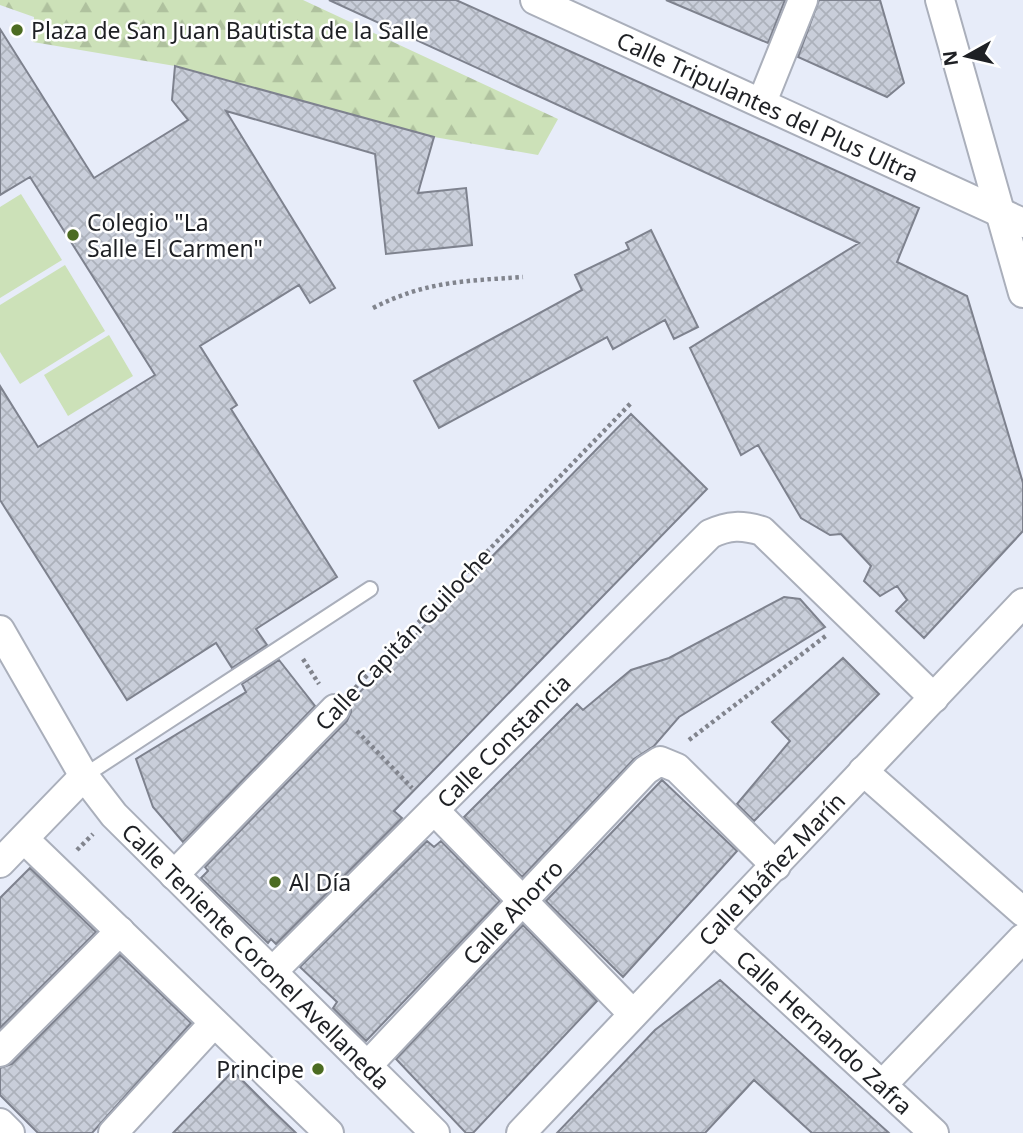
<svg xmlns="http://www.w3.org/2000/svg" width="1023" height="1133" viewBox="0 0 1023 1133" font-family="'Noto Sans',sans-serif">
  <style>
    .green { fill: #cce1b8 }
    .forest { fill: url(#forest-firs) }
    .building { fill: url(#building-cross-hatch); stroke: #7e828e; stroke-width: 2 }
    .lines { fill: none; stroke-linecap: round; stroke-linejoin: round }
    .lane-casing { stroke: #aaafbb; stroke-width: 18 }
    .street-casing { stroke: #aaafbb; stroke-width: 32 }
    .path { stroke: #81848d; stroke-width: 4.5; stroke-dasharray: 3.5 3.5; stroke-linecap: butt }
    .lane { stroke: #fff; stroke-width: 14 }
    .street { stroke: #fff; stroke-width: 28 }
    .poi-dot { fill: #4c6c22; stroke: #fff; stroke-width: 2.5 }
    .labels { text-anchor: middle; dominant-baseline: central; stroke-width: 5; stroke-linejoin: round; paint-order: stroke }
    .poi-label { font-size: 23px; fill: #1e2024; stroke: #fff; text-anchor: start }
    .street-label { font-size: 23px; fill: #1e2024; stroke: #fff }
  </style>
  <defs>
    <pattern id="forest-firs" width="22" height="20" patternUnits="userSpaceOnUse" patternTransform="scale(1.75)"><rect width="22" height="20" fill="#cce1b8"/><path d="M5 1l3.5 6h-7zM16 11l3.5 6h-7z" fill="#afc19e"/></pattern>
    <pattern id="building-cross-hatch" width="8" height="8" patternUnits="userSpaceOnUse" patternTransform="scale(1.75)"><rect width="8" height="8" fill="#c9ceda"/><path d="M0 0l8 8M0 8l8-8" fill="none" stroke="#acb1bb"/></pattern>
  </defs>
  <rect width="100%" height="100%" fill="#e7ecf9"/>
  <!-- green -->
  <path class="green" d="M21,194l41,66 -62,38v-91z
    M65,265l40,66 -85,53 -20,-32v-47z
    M109,335l24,41 -65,40 -24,-41z"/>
  <!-- forest -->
  <path class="forest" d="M0,0h303l255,119 -20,36 -104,-18 -259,-71 -142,-24 1,-25 -34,-12z"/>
  <!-- building -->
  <path class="building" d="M329,0h127l463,208 -22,54 70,34 56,187v48l-99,107 -28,-27 11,-11 -10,-14 -17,10 -16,-15 7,-15 -30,-32 -11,1 -29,-17 -43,-73 -17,10 -51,-107 169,-105z
    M666,0h119l-17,43z
    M819,0h61l24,83 -17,14 -89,-40z
    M0,29l94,149 94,-58 -16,-20 3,-34 259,71 -16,56 48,-5 6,57 -86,9 -11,-100 -149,-43 109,177 -25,15 -11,-18 -99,61 37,59 -6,4 106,168 -81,52 11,16 -35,23 -16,-25 -89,57 -127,-200v-114l38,61 117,-72 -125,-198 -30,18z
    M651,230l47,97 -24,12 -9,-19 -52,29 -6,-12 -168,91 -25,-47 168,-91 -7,-15 54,-26 -3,-6z
    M631,414l76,75 -313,322 8,7 -126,126 -5,-5 -3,4 -67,-65 7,-7 -3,-4 142,-146 4,-9 -1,-10z
    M784,597l16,2 25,28 -146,90 -25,29 -20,13 -112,118 -58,-60 113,-113 6,6 48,-40 38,-12z
    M843,658l36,36 -125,127 -17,-17 53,-63 -18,-19z
    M279,660l36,46 -132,136 -30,-35 -17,-48 110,-67 -4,-8z
    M662,780l75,71 -114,126 -77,-76z
    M427,841l7,6 7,-6 59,60 -134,140 -33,-33 4,-6 -37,-35z
    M30,868l66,64 -96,96v-130z
    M523,925l74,76 -124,132h-7l-70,-74z
    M120,955l71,68 -99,110h-54l-38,-38v-27l12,-4z
    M720,980l169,153h-77l-58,-53 -49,53h-148l98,-103z
    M233,1071l36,36 27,26h-123z"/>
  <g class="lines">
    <!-- lane casing -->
    <g class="lane-casing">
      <path id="lane" d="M84,776l286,-187"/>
    </g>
    <!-- street casing -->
    <g class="street-casing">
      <g id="street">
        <path id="s1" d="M535,0l488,223"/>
        <path d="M940,0l83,293"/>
        <path d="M762,102l41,-102"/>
        <path id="s2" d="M0,630l84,146 30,39 321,318"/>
        <path d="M863,771l160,141"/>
        <path d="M434,810l199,204"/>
        <path d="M24,839l305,294"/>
        <path d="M0,863l84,-87"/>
        <path d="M174,875l161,-166"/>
        <path id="s3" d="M715,931l219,202"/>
        <path id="s4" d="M272,972l438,-438c19,-9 32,-9 52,-3l172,167"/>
        <path d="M0,1052l120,-121"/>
        <path id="s5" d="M367,1066l279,-296 14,-9 17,7 99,98"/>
        <path d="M883,1084l140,-146"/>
        <path d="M0,1123l10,10"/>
        <path d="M113,1133l101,-110"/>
        <path id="s6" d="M521,1133l502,-530"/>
      </g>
    </g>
    <!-- path -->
    <path class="path" d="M373,308c53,-27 92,-27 150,-31
      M303,659l16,25
      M355,688l277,-286
      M357,731l55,57
      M689,740l138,-105
      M77,850l16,-16"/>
    <!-- lane -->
    <use href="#lane" class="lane"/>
    <!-- street -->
    <use href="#street" class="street"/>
  </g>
  <!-- markers -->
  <g class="poi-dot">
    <circle cx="17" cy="30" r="7"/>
    <circle cx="73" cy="235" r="7"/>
    <circle cx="275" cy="882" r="7"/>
    <circle cx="318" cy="1069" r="7"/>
  </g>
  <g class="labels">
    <!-- poi labels -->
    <g class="poi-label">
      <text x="31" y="30">Plaza de San Juan Bautista de la Salle</text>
      <text x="87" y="222">Colegio "La<tspan x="87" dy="26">Salle El Carmen"</tspan></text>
      <text x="289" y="882">Al Día</text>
      <text x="304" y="1069" text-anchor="end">Principe</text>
    </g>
    <!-- street labels -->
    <g class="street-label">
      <text stroke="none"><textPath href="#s1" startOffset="256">Calle Tripulantes del Plus Ultra</textPath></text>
      <text transform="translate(403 639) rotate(-46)">Calle Capitán Guiloche</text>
      <text stroke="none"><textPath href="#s4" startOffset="327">Calle Constancia</textPath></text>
      <text stroke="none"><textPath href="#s6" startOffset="364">Calle Ibáñez Marín</textPath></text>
      <text stroke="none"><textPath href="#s5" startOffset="212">Calle Ahorro</textPath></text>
      <text stroke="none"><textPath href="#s2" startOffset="418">Calle Teniente Coronel Avellaneda</textPath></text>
      <text stroke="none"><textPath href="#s3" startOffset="149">Calle Hernando Zafra</textPath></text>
    </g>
  </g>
  <!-- north arrow -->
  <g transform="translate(967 56) rotate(262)" stroke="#ffffff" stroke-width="5" paint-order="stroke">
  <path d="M0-5L12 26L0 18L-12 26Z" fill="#1e2024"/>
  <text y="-10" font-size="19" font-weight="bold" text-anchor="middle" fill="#1e2024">N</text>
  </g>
</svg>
